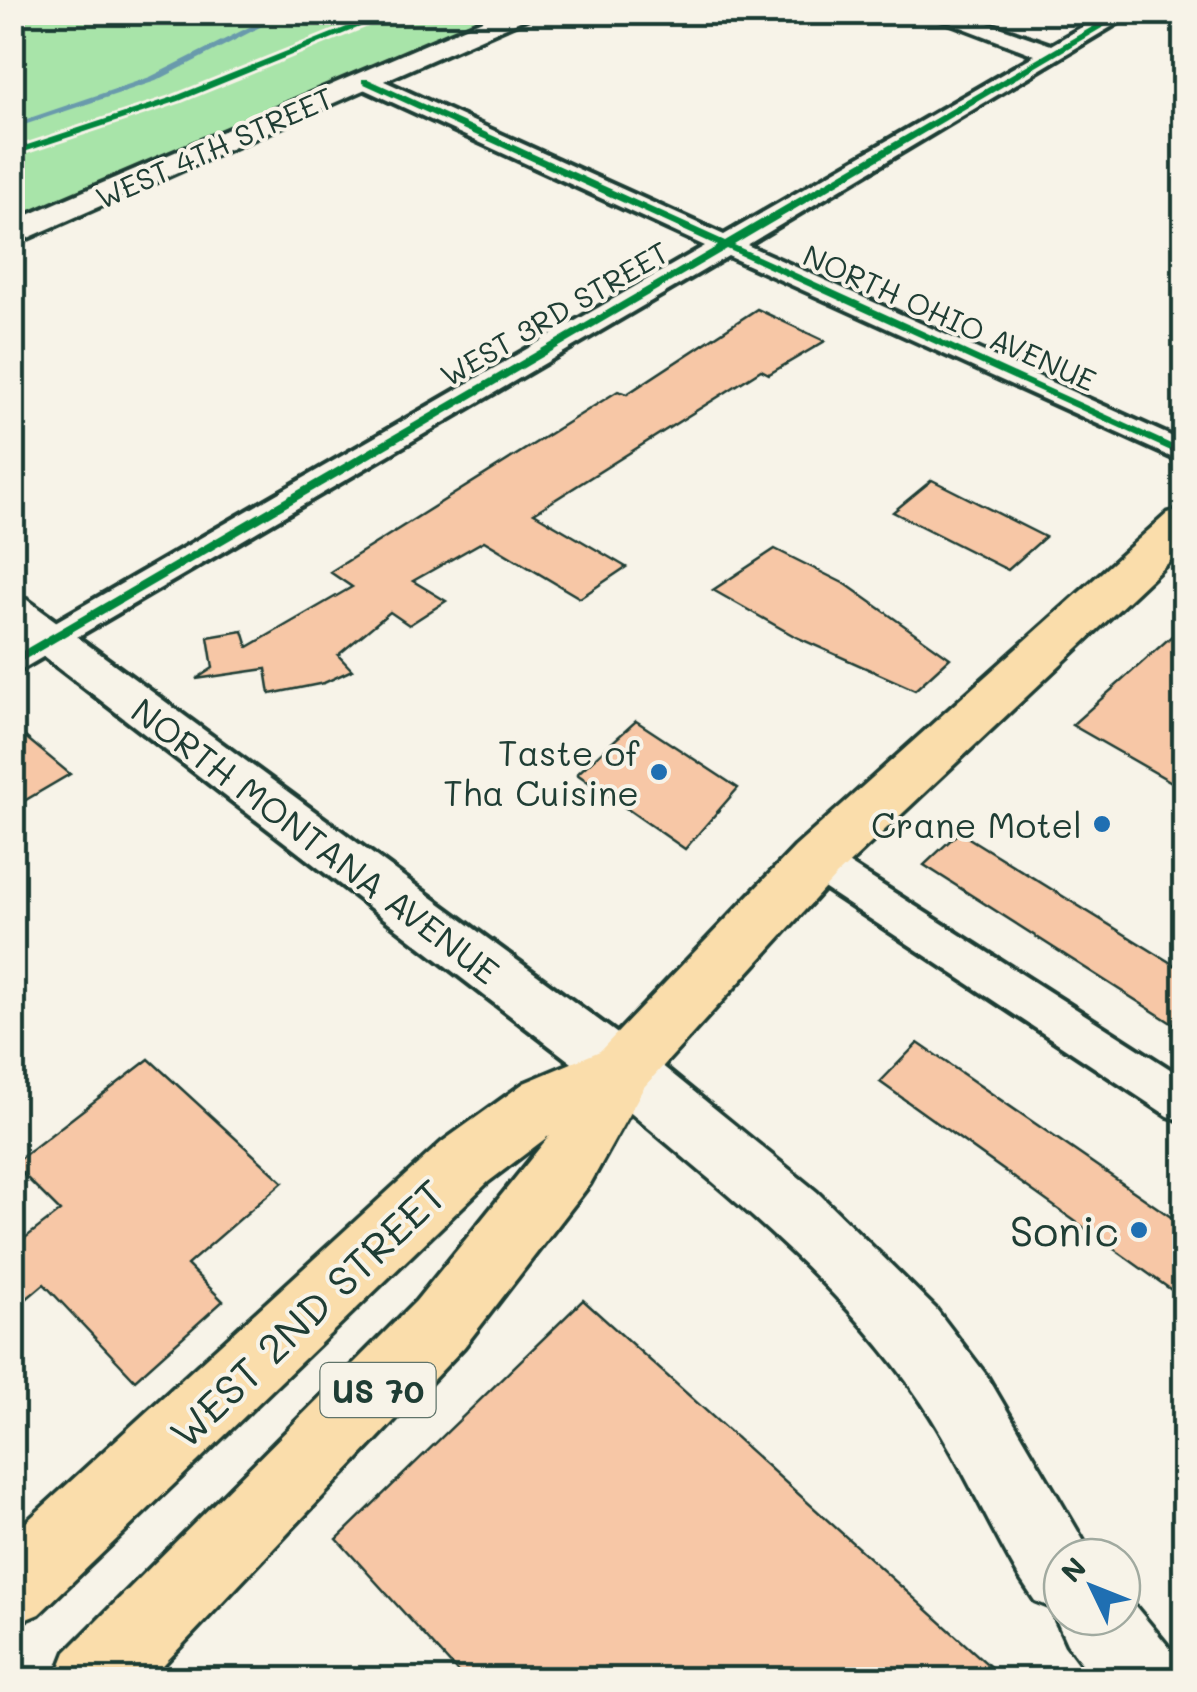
<svg xmlns="http://www.w3.org/2000/svg" width="1197" height="1692" viewBox="0 0 1197 1692" font-family="Mali,sans-serif">
  <style>
    .green { fill: #a8e4a9; stroke: #64906e; stroke-width: 2.5 }
    .lines { fill: none; stroke-linecap: round; stroke-linejoin: round }
    .stream { fill: #699aac; fill-rule: evenodd }
    .building { fill: #f7c7a6; stroke: #1f3d34; stroke-width: 2.5 }
    .minor-casing { stroke: #1f3d34; stroke-width: 8 }
    .tertiary-casing { stroke: #1f3d34; stroke-width: 8 }
    .secondary-casing { stroke: #1f3d34; stroke-width: 7 }
    .primary-casing { stroke: #1f3d34; stroke-width: 7 }
    .minor { fill: #f7f3e8; fill-rule: evenodd }
    .tertiary { fill: #f7f3e8; fill-rule: evenodd }
    .secondary { fill: #f7f3e8; fill-rule: evenodd }
    .primary { fill: #faddab; fill-rule: evenodd }
    .cycleway-casing { stroke: #f7f3e8; stroke-width: 6 }
    .cycleway { fill: #00873e; fill-rule: evenodd }
    .poi-dot { fill: #1f6fb2; stroke: #f7f3e8; stroke-width: 4 }
    .labels { text-anchor: middle; dominant-baseline: central; stroke-width: 8; stroke-linejoin: round; paint-order: stroke }
    .far-street-label { font-size: 30px; fill: #1f3d34; stroke: #f7f3e8 }
    .shield { fill: #f7f3e8; stroke: #60746a; stroke-width: 2.5 }
    .shield-label { font-size: 32px; font-weight: bold; fill: #1f3d34 }
    .poi-label { font-size: 35px; fill: #1f3d34; stroke: #f7f3e8; text-anchor: end }
    .street-label { font-size: 35px; fill: #1f3d34; stroke: #f7f3e8 }
    .near-poi-label { font-size: 42px; fill: #1f3d34; stroke: #f7f3e8; text-anchor: end }
    .near-street-label { font-size: 42px; fill: #1f3d34; stroke: #f7f3e8 }
  </style>
  <rect width="100%" height="100%" fill="#f7f3e8"/>
  <filter id="ink" filterUnits="userSpaceOnUse"><feTurbulence type="fractalNoise" baseFrequency=".01" numOctaves="2"/><feDisplacementMap in="SourceGraphic" scale="20" xChannelSelector="R" yChannelSelector="G"/><feConvolveMatrix kernelMatrix="1 2 1 2 8 2 1 2 1" color-interpolation-filters="sRGB"/></filter>
  <g filter="url(#ink)">
    <!-- green -->
    <path class="green" d="M13,13h513l-513,222z"/>
    <g class="lines">
      <!-- stream -->
      <path class="stream" d="M279,12h10l-133,69 -144,48v-5l138,-47z"/>
    </g>
    <!-- building -->
    <path class="building" d="M757,309l68,32 -56,33 -8,-4 -227,143 92,54 -46,31 -96,-57 -71,40 33,20 -37,24 -19,-13 -52,43 14,15 -28,13 -54,11 -4,-25 -70,10 17,-11 -5,-31 35,-6 5,16 104,-60 -22,-15 288,-181 9,3z
      M932,480l113,57 -37,33 -115,-58z
      M775,549l72,36 103,73 -35,32 -119,-53 -83,-47z
      M1184,625v164l-112,-64z
      M636,721l102,67 -53,61 -108,-75z
      M12,726l58,48 -58,34z
      M959,832l225,139v60l-260,-166z
      M918,1043l266,183v73l-304,-217z
      M149,1059l134,123 -96,83 36,36 -88,79 -91,-96 -32,27v-63l48,-37 -47,-47z
      M583,1300l422,380h-540l-128,-141z"/>
    <g class="lines">
      <!-- minor casing -->
      <g class="minor-casing">
        <path id="minor" d="M922,12h34l95,33 57,-33h28l-389,233 437,197v21l-456,-207 -716,419v-28l693,-401 -348,-160v-10h16l351,159 311,-180z
          M815,847l14,4 355,227v43l-16,-5 -367,-243 -6,-11 6,-11z"/>
      </g>
      <!-- tertiary casing -->
      <g class="tertiary-casing">
        <path id="tertiary" d="M501,12h39l-528,233v-23z
          M12,596l15,4 615,452 8,17 -8,17 -20,7 -20,-7 -590,-454z"/>
      </g>
      <!-- secondary casing -->
      <g class="secondary-casing">
        <path id="secondary" d="M622,1043l22,8 173,141 119,117 51,67 106,181h-31v60h60v-27l51,62 11,28h-90l-27,-36 -12,-27 3,-7 -23,-9 -16,-24c-33,-57 -60,-119 -97,-174 -84,-125 -208,-219 -322,-316l-9,-18 9,-18z"/>
      </g>
      <!-- primary casing -->
      <g class="primary-casing">
        <path id="primary" d="M1184,509v39l-349,329 -191,210 -54,97 -126,163 -315,333h-94l11,-28 350,-351 134,-166 -62,47 -449,432 -27,11v-90l430,-393 82,-59 76,-32 195,-204 373,-334z"/>
      </g>
      <!-- minor -->
      <use href="#minor" class="minor"/>
      <!-- tertiary -->
      <use href="#tertiary" class="tertiary"/>
      <!-- secondary -->
      <use href="#secondary" class="secondary"/>
      <!-- primary -->
      <use href="#primary" class="primary"/>
      <!-- cycleway casing -->
      <g class="cycleway-casing">
        <path id="cycleway" d="M384,12h13l-218,89 -167,55v-6l161,-53z
          M1118,12h11l-395,233 450,205v7l-457,-208 -715,418v-10l706,-411 -356,-163v-4h6l357,162z"/>
      </g>
      <!-- cycleway -->
      <use href="#cycleway" class="cycleway"/>
    </g>
  </g>
  <!-- markers -->
  <g class="poi-dot">
    <circle cx="659" cy="772" r="10"/>
    <circle cx="1102" cy="824" r="10"/>
    <circle cx="1139" cy="1230" r="10"/>
  </g>
  <g class="labels">
    <!-- far-street labels -->
    <g class="far-street-label">
      <text transform="translate(214 147) rotate(-24)">WEST 4TH STREET</text>
      <text transform="translate(554 313) rotate(-30)">WEST 3RD STREET</text>
      <text transform="translate(950 317) rotate(24)">NORTH OHIO AVENUE</text>
    </g>
    <!-- shield labels -->
    <rect class="shield" x="320.5" y="1363" width="115" height="54" rx="8"/>
    <g class="shield-label">
      <text x="378" y="1390">US 70</text>
    </g>
    <!-- poi labels -->
    <g class="poi-label">
      <text x="639" y="752">Taste of<tspan x="639" dy="40">Tha Cuisine</tspan></text>
      <text x="1082" y="824">Crane Motel</text>
    </g>
    <!-- street labels -->
    <g class="street-label">
      <text transform="translate(316 840) rotate(37)">NORTH MONTANA AVENUE</text>
    </g>
    <!-- near-poi labels -->
    <g class="near-poi-label">
      <text x="1119" y="1230">Sonic</text>
    </g>
    <!-- near-street labels -->
    <g class="near-street-label">
      <text transform="translate(307 1313) rotate(-44)">WEST 2ND STREET</text>
    </g>
  </g>
  <!-- margin -->
  <rect width="1197" height="1692" fill="none" stroke="#f7f3e8" stroke-width="50"/>
  <rect x="25" y="25" width="1147" height="1642" fill="none" stroke="#1f3d34" stroke-width="4" filter="url(#ink)"/>
  <!-- north arrow -->
  <g transform="translate(1092 1587) rotate(313)"><circle r="48" fill="#f7f3e8" stroke="#a1aaa0" stroke-width="2.5"/>
  <path d="M0-8L18 38L0 25L-18 38Z" fill="#1f6fb2"/>
  <text y="-15" font-size="28" font-weight="bold" text-anchor="middle" fill="#1f3d34">N</text>
  </g>
</svg>
